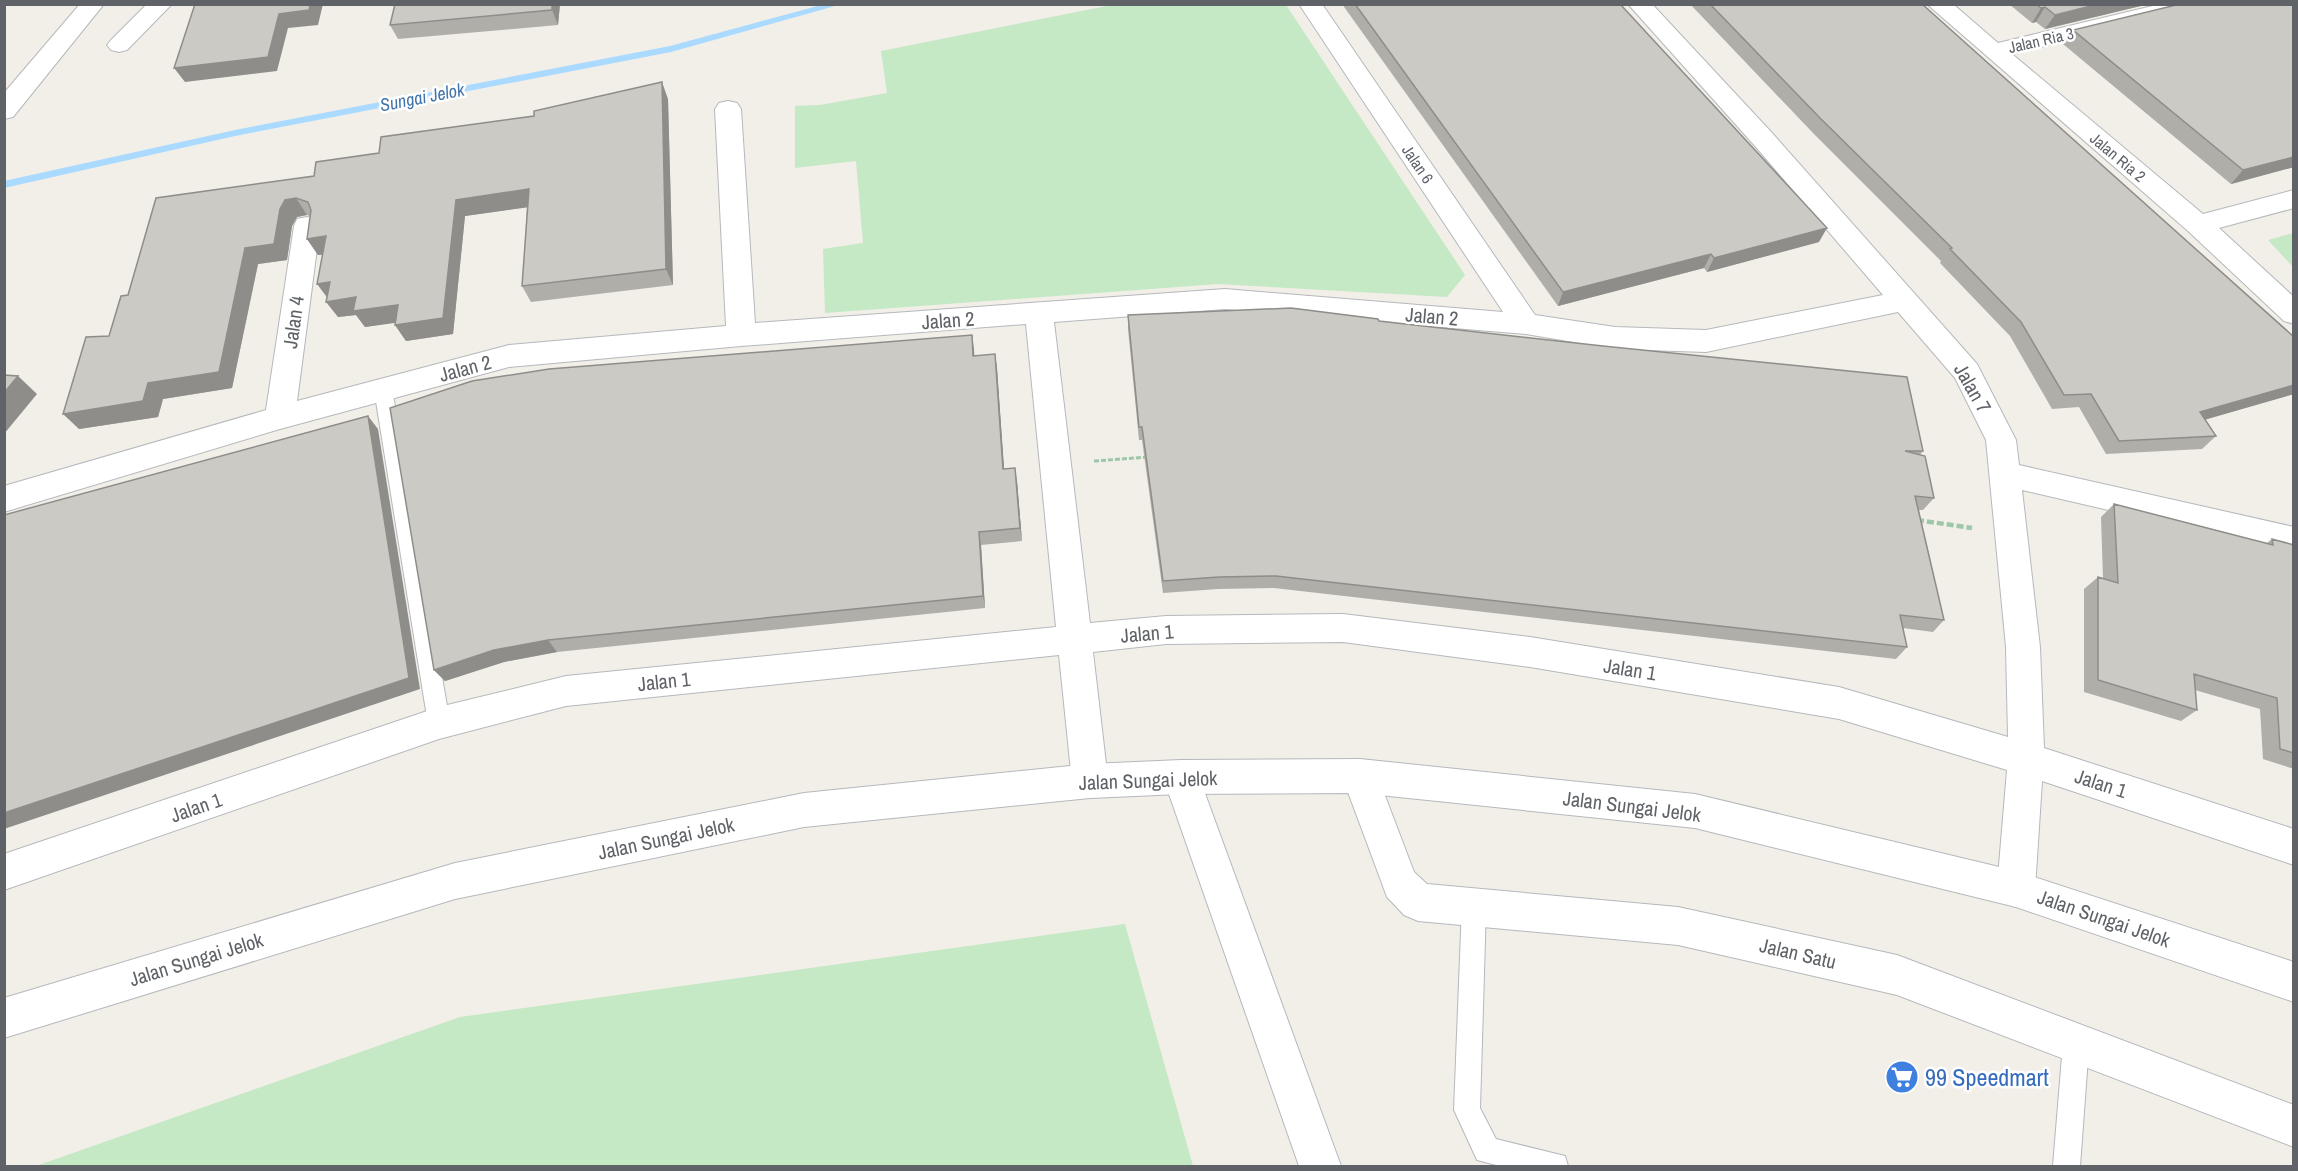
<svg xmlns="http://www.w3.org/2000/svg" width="2298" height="1171" viewBox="0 0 2298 1171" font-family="'Archivo Narrow',sans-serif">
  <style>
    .green { fill: #c5e8c5 }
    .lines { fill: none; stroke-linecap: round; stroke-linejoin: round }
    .stream { fill: #aadaff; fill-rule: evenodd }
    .service-casing { stroke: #b5b8bc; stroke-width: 2 }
    .minor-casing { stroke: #b5b8bc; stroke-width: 2 }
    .tertiary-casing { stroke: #b5b8bc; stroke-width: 2 }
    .path-far1 { stroke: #9cc7a9; stroke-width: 3; stroke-dasharray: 5 2; stroke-linecap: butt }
    .path { stroke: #9cc7a9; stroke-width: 4.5; stroke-dasharray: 7 3; stroke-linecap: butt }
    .service { fill: #fff; fill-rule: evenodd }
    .minor { fill: #fff; fill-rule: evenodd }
    .tertiary { fill: #fff; fill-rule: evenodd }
    .wall { fill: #afaea9 }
    .shaded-wall { fill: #8f8d8a }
    .building { fill: #cccac5; stroke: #8f8d8a; stroke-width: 1.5 }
    .labels { text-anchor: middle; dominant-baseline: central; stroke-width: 5; stroke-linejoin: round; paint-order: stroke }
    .far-street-label { font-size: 16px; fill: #5f6368; stroke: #fff }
    .far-water-label { font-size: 18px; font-style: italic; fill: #4174aa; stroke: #fff }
    .street-label { font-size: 20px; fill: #5f6368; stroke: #fff }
    .near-shop-label { font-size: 24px; fill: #366cbe; stroke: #fff; text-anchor: start }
  </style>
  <rect width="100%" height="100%" fill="#f1efe8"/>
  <!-- green -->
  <path class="green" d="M1112,5h174l179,270 -18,22 -229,-13 -393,29 -2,-64 40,-6 -7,-82 -61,7v-62l25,-1 67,-12 -6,-42z
    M2293,233h1l-1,34 -25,-27z
    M1125,924l68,242h-1157l424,-149z"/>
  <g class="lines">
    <!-- stream -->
    <path class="stream" d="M825,4h17l-171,48 -436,84 -231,52v-7l231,-51 435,-84z"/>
    <!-- service casing -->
    <g class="service-casing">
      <path id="service" d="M383,382l7,2 2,5 58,334 -3,7 -8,3 -8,-3 -3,-7 -54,-334 2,-5z
        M1474,894l9,4 3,8 -6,202 16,31 69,17 3,10h-68l-23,-6 -23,-50 8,-204 3,-8z
        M2076,1031l9,4 4,9 -9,122h-27l10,-122 4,-9z"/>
    </g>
    <!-- minor casing -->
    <g class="minor-casing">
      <path id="minor" d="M80,4h24l-91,113 -9,2v-26z
        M147,4h25l-45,46 -8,2 -8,-2 -4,-5 4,-5z
        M1299,4h23l213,311 80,12 91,3 177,-35 -128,-149 -127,-142h24l121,130 204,230 39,76 3,25 275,62v26l-272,-63 18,157 4,101 250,81v36l-252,-84 -7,108 -6,13 -13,5 -13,-5 -6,-13 10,-119 -168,-51 -309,-52 -187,-25 -177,2 -73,8 15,129 -5,12 -13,5 -13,-5 -5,-12 -13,-126 -493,51 -127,33 -435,151v-36l435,-147 127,-31 490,-49 -30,-303 -285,22 -232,21 -229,62 -276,83v-26l262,-76 28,-184 3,-7 10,-2 10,2 3,7 -23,175 212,-56 217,-19 -11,-217 4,-6 9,-2 9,2 4,6 14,214 470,-34 278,23zM1225,309l301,25 89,15 91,3 192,-40 57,66 31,62 20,207 2,90 -169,-50 -309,-50 -187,-23 -177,2 -76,7 -36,-301z
        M1927,4h26l45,39 163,-39h43l-3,5 -189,45 191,160 91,-24v18l-75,20 75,69v27l-10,-3 -96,-90z
        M1360,759l13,5 41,108 13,12 251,23 219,48 397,150v42l-397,-152 -219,-50 -260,-24 -14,-6 -17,-18 -45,-121 5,-12z
        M1181,760l13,5 5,12 142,389h-42l-136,-389 5,-12z"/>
    </g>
    <!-- tertiary casing -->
    <g class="tertiary-casing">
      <path id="tertiary" d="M1360,759l335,35 321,77 278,91v40l-278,-95 -321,-79 -335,-35 -179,1 -91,4 -286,29 -349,72 -451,139v-40l451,-135 349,-70 286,-29 91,-4z"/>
    </g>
    <!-- path-far1 -->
    <path class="path-far1" d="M1094,461l55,-4"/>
    <!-- path -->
    <path class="path" d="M1917,520l55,8"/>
    <!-- service -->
    <use href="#service" class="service"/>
    <!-- minor -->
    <use href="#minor" class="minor"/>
    <!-- tertiary -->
    <use href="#tertiary" class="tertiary"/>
  </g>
  <!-- wall -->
  <path class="wall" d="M395,4h165l-2,21 -160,14 -8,-14z
    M1342,4h278l199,238 -112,30 -3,-4 -146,38z
    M1690,4h232l372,333v57l-89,25 11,17 -14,13 -96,5 -27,-47 -27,2 -42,-73 -70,-73 1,-2 -128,-128z
    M2009,4h140l-104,25 -9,-7 -4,1z
    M2294,4v163l-63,17 -168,-140 10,-14z
    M668,99l5,186 -142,17 -9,-16 5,-79 -62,9 -12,118 -47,7 -11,-16 1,-3 -31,5 -9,-12 -18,2 -11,-20 -4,-42h-5l-11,-16 3,-23 -3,-1 -10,2 -5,9 -5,34 -29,4 -26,124 -69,11 -5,18 -79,12 30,-93 19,-41 186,-119 65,-23z
    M1128,315l251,6 544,130 -3,4 14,43 -11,12h-4l25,110 -11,12 -30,-4 4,19 -11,12 -622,-71 -56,1 -55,4 -21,-153h-3l-11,-111z
    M974,349v7l21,-2 2,14 7,101 13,12 5,60 -41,4 4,63 -428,44 -53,10 -59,19 -11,-11z
    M2114,504l153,39 5,-4 22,6v224l-31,-10 -3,-50 -65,-19 2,20 -16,11 -97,-29v-103l14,-12 5,2 -2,-62z"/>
  <!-- shaded-wall -->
  <path class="shaded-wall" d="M310,4h13l-5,21 -30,3 -11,43 -92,11 -11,-14 105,-54z
    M552,4h8l-2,21 -6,-15z
    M2099,4h50l-104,25 10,-14z
    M2045,7l-9,15 -4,1 9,-15z
    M662,82l6,17 5,186 -7,-16z
    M2294,157v10l-63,17 12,-14z
    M529,189l8,17 -72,10 -12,118 -47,7 -11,-16 61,-125z
    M296,198l11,17 -10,2 -5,9 -5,34 -29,4 -26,124 -69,11 -5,18 -79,12 -16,-15 85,-31 97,-135 35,-39 5,-9z
    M1827,228l-8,14 -112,30 7,-14z
    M326,236l11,16 -19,3 -11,-16z
    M1711,254l-7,14 -146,38 5,-14z
    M330,282l-1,18 -12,-16z
    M356,297l42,8 11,16 -44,6 -9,-12 -18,2 -12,-15z
    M972,335l2,14 1,20 -2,-13z
    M995,354l2,14 8,114 -2,-13z
    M18,376l19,18 -33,40v-41z
    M2294,385v9l-107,31 13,-13z
    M368,416l10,13 42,260 -416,140v-16z
    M1015,468l2,13 5,60 -2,-13z
    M979,532l2,13 4,63 -2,-12z
    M548,640l9,12 -53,10 -59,19 -11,-11 60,-20z"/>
  <!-- building -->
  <path class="building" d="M195,4h115l-1,6 -30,4 -11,43 -94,11z
    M395,4h157v6l-162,15z
    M1355,4h265l207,224 -113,30 -3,-4 -148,38z
    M1710,4h212l372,333v48l-94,27 16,24 -97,5 -28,-47 -27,1 -43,-73 -71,-73 2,-1 -132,-130z
    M2036,4h63l-44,11 -10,-8 -4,1z
    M2180,4h114v153l-51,13 -170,-140z
    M662,82l4,187 -144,17 7,-97 -73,11 -13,118 -48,7 3,-20 -45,6 3,-14 -30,5 4,-20 -13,2 9,-48 -19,3 4,-29 -3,-8 -12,-4 -11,2 -5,9 -6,35 -29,4 -26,124 -71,11 -5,18 -80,13 23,-77 23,-1 12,-40 7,-1 28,-97 158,-22 2,-14 63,-9 2,-16 153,-21v-5z
    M1291,308l87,11 1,2 224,25 304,31 16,74h-18l20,5 9,42 -19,-2 29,124 -44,-5 7,32 -631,-71 -57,1 -56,4 -21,-154h-3l-11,-112z
    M972,335l1,21 22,-2 8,115 12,-1 5,60 -41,4 4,64 -435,44 -54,10 -60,20 -44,-262 82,-27 77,-12z
    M4,375l14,1 -14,17z
    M368,416l41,262 -405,135v-298z
    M2114,504l159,41 -1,-6 22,6v208l-14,-4 -3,-51 -83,-24 3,36 -99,-30v-103l20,6z"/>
  <!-- icons -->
  <defs>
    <g id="supermarket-disc" transform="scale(1.725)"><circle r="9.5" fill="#3f7fe0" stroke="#fff"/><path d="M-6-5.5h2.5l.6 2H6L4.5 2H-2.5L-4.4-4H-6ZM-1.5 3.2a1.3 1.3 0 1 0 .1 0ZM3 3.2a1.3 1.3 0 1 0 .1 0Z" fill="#fff"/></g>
  </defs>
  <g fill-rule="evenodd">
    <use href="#supermarket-disc" x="1902" y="1077"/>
  </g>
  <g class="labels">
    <!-- far-street labels -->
    <g class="far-street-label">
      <text transform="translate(2041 40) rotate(-13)">Jalan Ria 3</text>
      <text transform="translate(2118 157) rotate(40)">Jalan Ria 2</text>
      <text transform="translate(1418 164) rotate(56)">Jalan 6</text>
    </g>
    <!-- far-water labels -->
    <g class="far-water-label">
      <text transform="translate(422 97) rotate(-11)">Sungai Jelok</text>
    </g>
    <!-- street labels -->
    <g class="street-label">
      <text transform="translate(1432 316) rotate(5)">Jalan 2</text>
      <text transform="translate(948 320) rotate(-4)">Jalan 2</text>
      <text transform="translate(293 322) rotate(-82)">Jalan 4</text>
      <text transform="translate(465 368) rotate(-15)">Jalan 2</text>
      <text transform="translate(1973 388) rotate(60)">Jalan 7</text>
      <text transform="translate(1147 633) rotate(-5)">Jalan 1</text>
      <text transform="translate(1630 669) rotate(9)">Jalan 1</text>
      <text transform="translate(664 681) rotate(-6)">Jalan 1</text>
      <text transform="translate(1148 780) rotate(-2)">Jalan Sungai Jelok</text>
      <text transform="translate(2101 783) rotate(18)">Jalan 1</text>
      <text transform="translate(1632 806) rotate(7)">Jalan Sungai Jelok</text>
      <text transform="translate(196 807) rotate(-19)">Jalan 1</text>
      <text transform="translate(666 838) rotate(-12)">Jalan Sungai Jelok</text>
      <text transform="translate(2104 918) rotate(19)">Jalan Sungai Jelok</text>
      <text transform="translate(1798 953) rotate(13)">Jalan Satu</text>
      <text transform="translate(196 959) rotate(-17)">Jalan Sungai Jelok</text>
    </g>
    <!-- near-shop labels -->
    <g class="near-shop-label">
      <text x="1925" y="1077">99 Speedmart</text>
    </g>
  </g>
  <!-- border -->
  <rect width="2298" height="1171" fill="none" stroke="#5f6368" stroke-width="12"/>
</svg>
